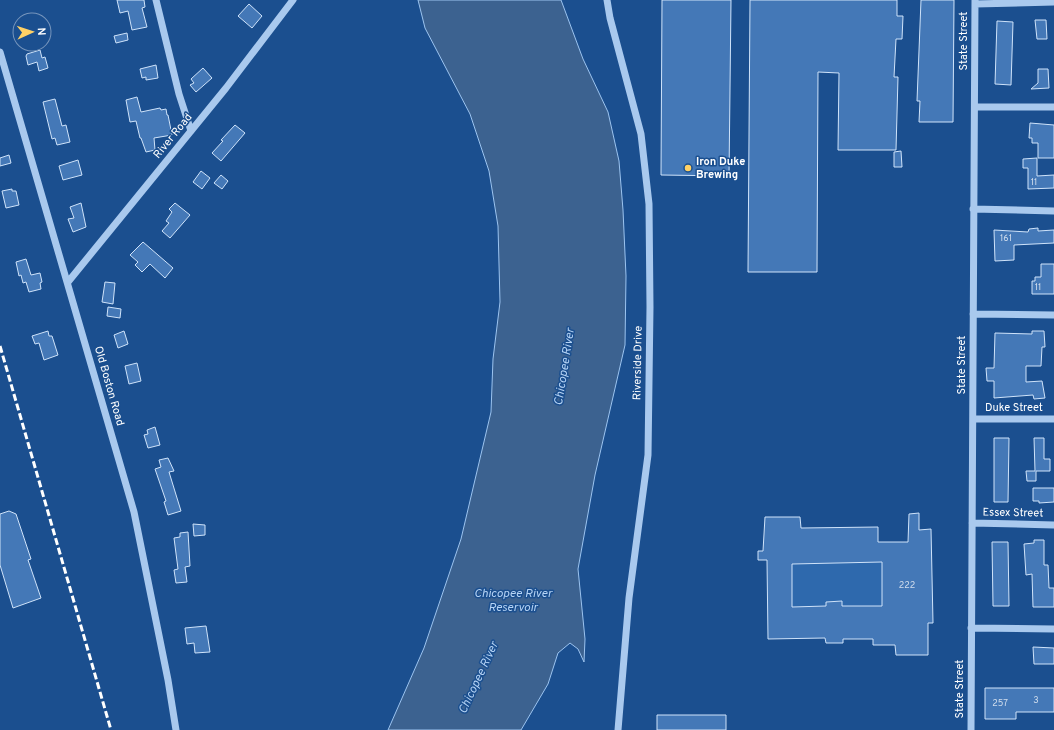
<svg xmlns="http://www.w3.org/2000/svg" width="1054" height="730" viewBox="0 0 1054 730" font-family="Overpass,sans-serif">
  <style>
    .green { fill: #2e69ad }
    .water { fill: #3c6290; stroke: #9cc4f0 }
    .building { fill: #4478b7; stroke: #cfe3fa; fill-rule: evenodd }
    .lines { fill: none; stroke-linecap: round; stroke-linejoin: round }
    .minor { stroke: #a9c9ee; stroke-width: 7 }
    .rail { stroke: #fff; stroke-width: 3; stroke-dasharray: 7 3; stroke-linecap: butt }
    .poi-dot { fill: #ffd166; stroke: #1b4f8f; stroke-width: 1.5 }
    .labels { text-anchor: middle; dominant-baseline: central; stroke-width: 3; stroke-linejoin: round; paint-order: stroke }
    .number-label { font-size: 9px; fill: #d0dded }
    .street-label { font-size: 11px; fill: #fff; stroke: #1b4f8f }
    .poi-label { font-size: 11px; font-weight: bold; fill: #fff; stroke: #1b4f8f; text-anchor: start }
    .water-label { font-size: 12px; font-style: italic; fill: #b5d3f5; stroke: #1b4f8f }
  </style>
  <rect width="100%" height="100%" fill="#1b4f8f"/>
  <!-- green -->
  <path class="green" d="M882,562v44h-40v-5l-15,1 -1,4 -34,1v-43z"/>
  <!-- water -->
  <path class="water" d="M418,0h143l22,59 25,53 11,49 4,49 3,66 -1,69 -30,130 -17,94 7,70 -1,23 -6,-13 -8,-6 -12,10 -10,31 -27,46h-133l36,-82 37,-109 30,-127 2,-53 7,-57 -2,-76 -9,-55 -19,-57 -45,-86z"/>
  <!-- building -->
  <path class="building" d="M117,0h27l1,7 -3,1 5,19 -15,3 -4,-19 -8,2z
    M662,0h69l-2,176 -68,-1z
    M750,0h147v16h6l-1,23h-6l-2,38h4l-2,73h-58l1,-77 -21,-1 -1,200h-69z
    M921,0h33l-1,122h-34l1,-21h-3z
    M249,4l13,12 -10,12 -14,-12z
    M1035,20h11l1,19h-10z
    M997,21l16,1 -2,63 -16,-1z
    M127,33l1,7 -12,3 -2,-7z
    M40,50l2,8 3,-1 3,11 -9,3 -2,-9 -9,3 -2,-9 1,-2z
    M156,65l2,13 -12,2v-3l-4,1 -2,-9z
    M203,68l9,10 -16,14 -6,-7 4,-2 -3,-4z
    M1038,69h10l1,19 -18,1 7,-6z
    M137,97l4,15 19,-4 1,2 5,-1 1,6h1l4,20 -18,3 1,12 -9,2 -5,-14h-1l-4,-17 -6,1 -4,-22z
    M55,99l7,27 4,-1 4,17 -13,3 -2,-7 -3,1 -9,-37z
    M1030,123l24,2v33h-16v-15h-6v-5h-3z
    M235,125l10,8 -24,28 -9,-8 11,-12 -2,-1z
    M901,151l1,16h-8v-15z
    M9,155l2,8 -11,3v-8z
    M1037,158v18l17,-1v13l-26,1v-21h-5v-9z
    M78,160l4,15 -19,5 -4,-14z
    M201,171l9,7 -8,11 -9,-7z
    M221,175l7,6 -6,8 -8,-6z
    M12,189v2h4l3,14 -13,3 -4,-17z
    M81,203l5,24 -13,5 -5,-13 6,-1 -4,-11z
    M175,203l15,12 -20,23 -8,-7 7,-8 -3,-2 6,-9 -3,-3z
    M1038,228v3l16,-1v13l-40,2v15l-19,1 -1,-31 34,2 1,-3z
    M143,242l30,26 -8,10 -15,-14 -8,8 -7,-7 3,-3 -8,-7z
    M26,259l5,16 9,-2 2,9 -2,1 1,6 -12,3 -3,-10 -3,1 -2,-8 -2,1 -3,-14z
    M1041,264h13v30h-22v-13h3v-4h6z
    M105,282l10,1 -2,21 -11,-2z
    M108,307l13,2 -1,9 -13,-2z
    M48,331l1,5h3l6,19 -14,5 -5,-17 -4,1 -3,-8z
    M124,331l4,13 -10,4 -4,-13z
    M1032,331h12l1,16h-3l-1,19h-15v16l16,-1 3,17 -11,1 -1,-4 -39,3v-17h-7l-1,-13h8l1,-35 37,1z
    M137,363l4,18 -12,3 -4,-18z
    M155,427l5,18 -12,3 -4,-13 4,-1 -1,-4z
    M994,438h15l-1,64h-14z
    M1034,438h10v21h6v12h-14v10h-9l-1,-10h9z
    M168,458l6,13 -5,1 12,39 -13,4 -4,-13 2,-1 -11,-32 6,-2 -2,-7z
    M1033,488h21v14l-15,1v-2h-6z
    M9,511l7,3 15,45 -3,1 13,38 -28,10 -13,-43v-51z
    M919,513v17l12,-1 2,94h-5v32h-32l-1,-10h-22v-6h-30v4h-17l-1,-5 -57,1 -1,-79h-9v-9h5l2,-34h35l1,11 77,-1v15h30l1,-28zM882,562v44h-40v-5l-16,1v4l-34,1v-43z
    M193,524l12,1v10l-11,1z
    M188,532l2,34 -5,1 2,15 -11,1 -2,-13 4,-1 -4,-31 6,-1v-4z
    M1034,540h10v25h4l1,23h5v19h-21l-1,-33 -6,1 -2,-31 10,-1z
    M992,542h16l1,64h-16z
    M206,626l4,26 -15,1 -1,-10 -7,1 -2,-16z
    M1033,647l21,1v16h-20z
    M985,688h69v24h-38v7h-31z
    M657,715h69v15h-69z"/>
  <g class="lines">
    <!-- minor -->
    <path class="minor" d="M156,0l23,94 12,37
      M607,0l3,18 31,116 8,70 1,103 -2,148 -19,143 -11,132
      M975,4l79,-2
      M0,52l134,460 34,168 8,50
      M975,107h79
      M973,209l81,2
      M68,282l158,-194 67,-88
      M973,314l81,1
      M973,419h81
      M972,523l82,2
      M971,628l83,1
      M971,730l4,-730"/>
    <!-- rail -->
    <path class="rail" d="M0,346l111,384"/>
  </g>
  <!-- markers -->
  <circle class="poi-dot" cx="688" cy="168" r="4"/>
  <g class="labels">
    <!-- number labels -->
    <g class="number-label">
      <text x="1034" y="182">11</text>
      <text x="1006" y="238">161</text>
      <text x="1038" y="287">11</text>
      <text x="907" y="585">222</text>
      <text x="1036" y="700">3</text>
      <text x="1000" y="703">257</text>
    </g>
    <!-- street labels -->
    <g class="street-label">
      <text transform="translate(964 41) rotate(-90)">State Street</text>
      <text transform="translate(173 136) rotate(-51)">River Road</text>
      <text transform="translate(638 363) rotate(-89)">Riverside Drive</text>
      <text transform="translate(962 365) rotate(-90)">State Street</text>
      <text transform="translate(109 386) rotate(74)">Old Boston Road</text>
      <text x="1014" y="408">Duke Street</text>
      <text transform="translate(1013 513) rotate(1)">Essex Street</text>
      <text transform="translate(960 689) rotate(-90)">State Street</text>
    </g>
    <!-- poi labels -->
    <g class="poi-label">
      <text x="696" y="162">Iron Duke<tspan x="696" dy="13">Brewing</tspan></text>
    </g>
    <!-- water labels -->
    <g class="water-label">
      <text transform="translate(565 367) rotate(-81)">Chicopee River</text>
      <text x="513" y="594">Chicopee River<tspan x="513" dy="14">Reservoir</tspan></text>
      <text transform="translate(479 678) rotate(-65)">Chicopee River</text>
    </g>
  </g>
  <!-- north arrow -->
  <g transform="translate(32 32) rotate(87)"><circle r="19" fill="#1b4f8f" stroke="#7695bc"/>
  <path d="M0-3L7 15L0 10L-7 15Z" fill="#ffd166"/>
  <text y="-6" font-size="11" font-weight="bold" text-anchor="middle" fill="#ffffff">N</text>
  </g>
</svg>
